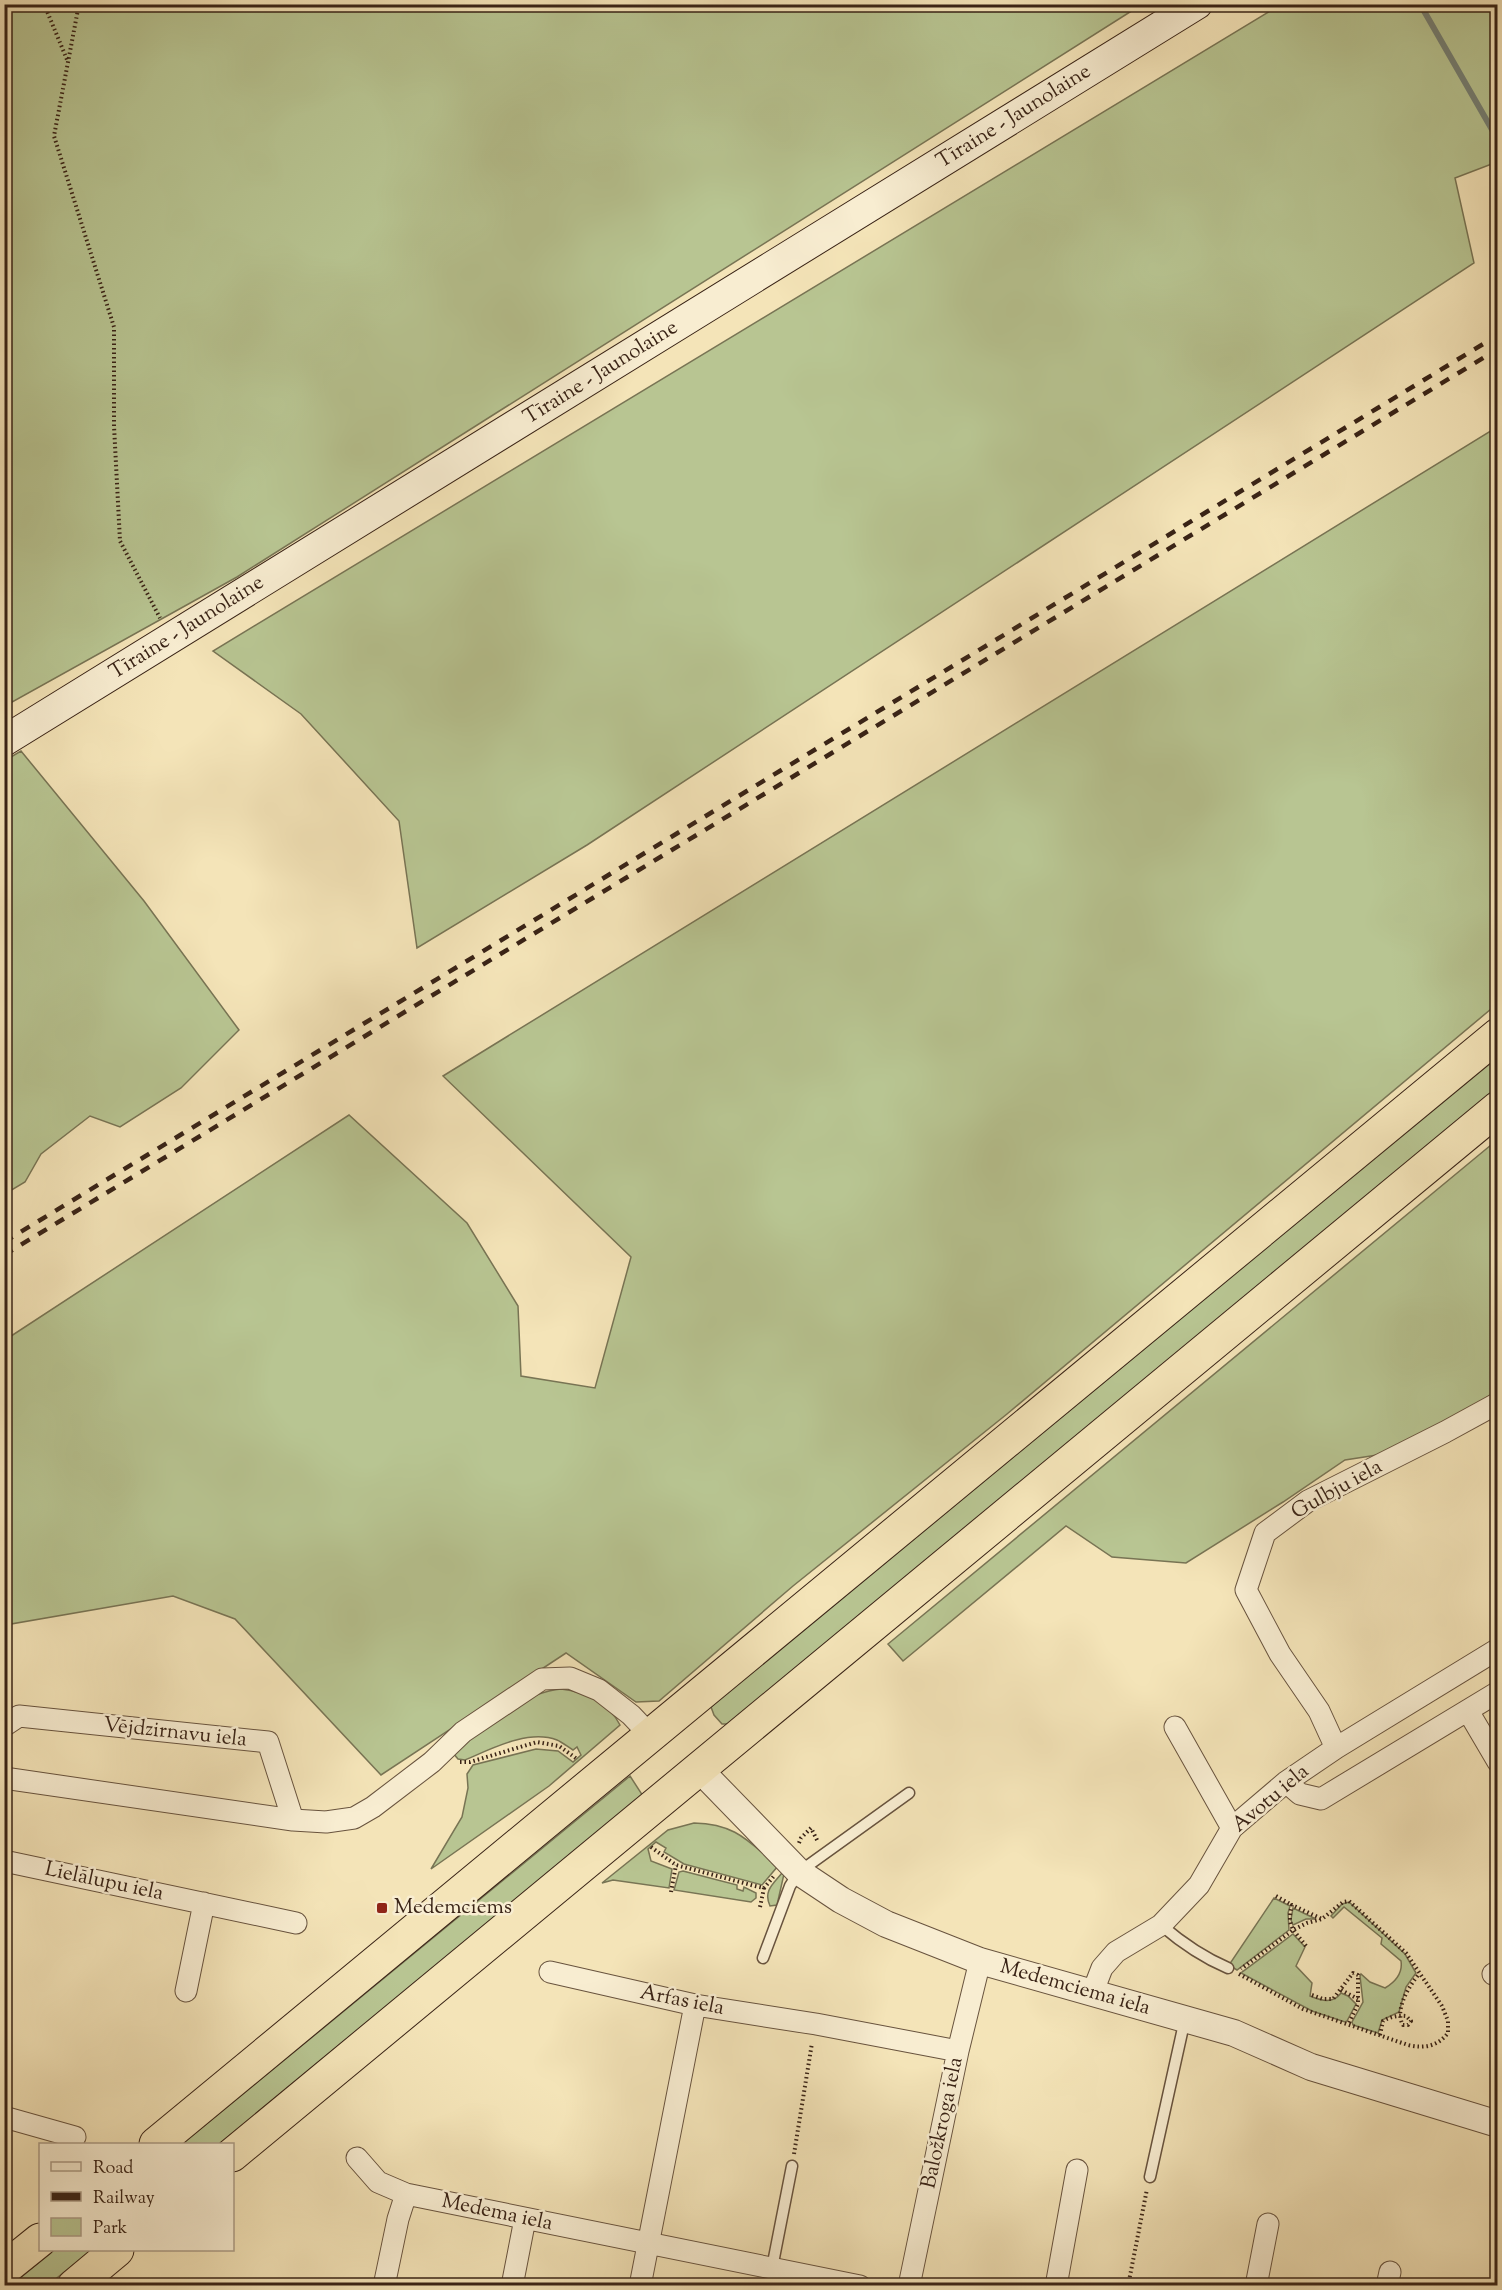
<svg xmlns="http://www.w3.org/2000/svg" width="1502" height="2290" viewBox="0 0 1502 2290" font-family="'Sorts Mill Goudy',serif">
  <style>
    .green { fill: #b8c592; stroke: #787454; stroke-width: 1.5 }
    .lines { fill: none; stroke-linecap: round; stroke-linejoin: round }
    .stream { stroke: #758075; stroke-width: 6 }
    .service-casing { stroke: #68533e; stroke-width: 13 }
    .minor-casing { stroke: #68533e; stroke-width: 23 }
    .tertiary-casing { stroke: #68533e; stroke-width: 28 }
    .secondary-casing { stroke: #392316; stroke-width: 32 }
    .trunk-casing { stroke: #392316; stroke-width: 35 }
    .path { stroke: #392316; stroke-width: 4; stroke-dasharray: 1.5 3; stroke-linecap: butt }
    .service { stroke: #f8edd1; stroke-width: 10 }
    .minor { stroke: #f8edd1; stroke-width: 21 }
    .tertiary { stroke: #f8edd1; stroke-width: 26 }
    .secondary { stroke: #f8edd1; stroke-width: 30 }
    .trunk { stroke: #f4e4b8; stroke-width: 33 }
    .rail { stroke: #392316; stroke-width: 4.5; stroke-dasharray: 10 10; stroke-linecap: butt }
    .poi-dot { fill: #8f2418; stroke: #f8edd1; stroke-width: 2 }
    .labels { text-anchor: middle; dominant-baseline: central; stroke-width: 5; stroke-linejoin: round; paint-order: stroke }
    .street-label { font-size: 21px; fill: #392316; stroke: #f8edd1 }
    .poi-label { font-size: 21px; fill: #392316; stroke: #f8edd1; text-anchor: start }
  </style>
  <rect width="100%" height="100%" fill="#f4e4b8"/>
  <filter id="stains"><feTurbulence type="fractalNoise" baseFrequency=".00333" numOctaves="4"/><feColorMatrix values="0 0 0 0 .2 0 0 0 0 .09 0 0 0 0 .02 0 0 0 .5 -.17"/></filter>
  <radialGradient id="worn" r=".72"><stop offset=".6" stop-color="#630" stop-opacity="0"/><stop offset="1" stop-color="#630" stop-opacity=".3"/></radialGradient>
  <!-- green -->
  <path class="green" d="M5,4h1136v1l-904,572 -232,129z
    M1280,5h217v157l-42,16 19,85 -887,582 -170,103 -18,-127 -98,-107 -88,-63z
    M1497,427v577l-490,410 -214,172 -134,115 -23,1 -70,-49 -185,122 -146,-156 -62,-23 -168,29v-285l344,-225 118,108 51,83 3,70 74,12 36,-131 -188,-181z
    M21,751l123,150 95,129 -58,58 -61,39 -30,-11 -49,38 -16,28 -20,12 -1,-433z
    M1497,1055v33l-767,636h-8l-8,-9 -3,-8 6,-6 392,-323z
    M1497,1140v251l-94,60 -58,9 -62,42 -97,61 -74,-6 -46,-31 -163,135 -15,-17z
    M561,1689c25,3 48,14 59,36l-71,61 -118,83 31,-52 6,-29 -1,-14 6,-9 63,-16 22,2 15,11 8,-7 -4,-8 -4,3c-5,-3 -11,-8 -16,-10 -29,-11 -66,9 -92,20l-7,-1 -5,-6c29,-24 69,-61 108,-64z
    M630,1776l13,20 -424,348h-37z
    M694,1823c42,1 54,18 84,43l-16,19 -78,-21 -20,-12 2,-4 -10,-6 -8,7 3,12 21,8 -3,19 -56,-8 -11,3 66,-53z
    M683,1871l54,14v4l6,2 1,-4 12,6v5l-5,4 -77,-12 5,-18z
    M782,1873l2,1 -7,31 -7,1c-7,-15 3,-22 12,-33z
    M1274,1898l16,8 -2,7 1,17 -52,40 -8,-5z
    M1349,1902l56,52 11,19 -10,14 -7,25 -17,8 -4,13 -25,-8 -1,-3 11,-20 -3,-26 1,-2 9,8 15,6c10,-6 18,-14 16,-27l-20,-17 1,-6 -38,-31 -11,11 -2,-2 11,-12z
    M1293,1908l23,11h-10l-13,6 -2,-5z
    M1293,1934l12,13 -9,19 16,17 -2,13c12,5 23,8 31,-3l7,3 8,8 -9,17 -2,1 -33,-11 -71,-38z
    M54,2250h38l-44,35 -38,1z"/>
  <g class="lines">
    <!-- stream -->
    <path class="stream" d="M1420,4l78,136"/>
    <!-- service casing -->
    <g class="service-casing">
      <path id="service" d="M1161,1925c21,18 41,32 67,43
        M763,1958l27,-72 9,-14 110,-79
        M1150,2177l35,-158
        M772,2268l20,-102"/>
    </g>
    <!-- minor casing -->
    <g class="minor-casing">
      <path id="minor" d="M1468,1711l30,51
        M4,1726l15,-10 249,26 25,78
        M1175,1727l57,101
        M1336,1748l-17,-37 -39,-57 -34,-64 19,-57 43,-32 137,-69 53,-29
        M4,1778l289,42 33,2 28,-4 19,-11 59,-45 31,-30 79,-53 28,-1 29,12 32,25 19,20
        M1286,1782l14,12 21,5 177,-107
        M4,1861l292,62
        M550,1972l145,33 121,19 142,27
        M1493,1974l5,-3
        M186,1991l18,-88
        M1092,1994l10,-26 14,-16 45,-27 38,-40 33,-57 54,-46 50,-34 162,-99
        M4,2117l71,20
        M357,2158l21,24 28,12 454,92
        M384,2286l14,-67 8,-25
        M512,2286l13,-67
        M640,2286l55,-281
        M909,2286l49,-235 22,-90
        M1056,2286l21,-116
        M1256,2286l12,-62
        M1387,2286l3,-14"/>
    </g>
    <!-- tertiary casing -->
    <g class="tertiary-casing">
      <path id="tertiary" d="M699,1769l100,103 42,28 45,24 94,37 254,72 77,34 187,57"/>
    </g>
    <!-- secondary casing -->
    <g class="secondary-casing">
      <path id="secondary" d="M4,741l1193,-737"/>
    </g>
    <!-- trunk casing -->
    <g class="trunk-casing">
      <path id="trunk" d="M156,2144l1342,-1109
        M232,2155l1266,-1047
        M4,2269l36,-29
        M74,2286l43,-36"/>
    </g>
    <!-- path -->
    <path class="path" d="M44,4l24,58
      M79,4l-25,132 60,191v99l6,115 40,77
      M460,1762h10l67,-20 22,4 18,13
      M799,1843l2,-5 10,-10 7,14
      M651,1847l25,18 79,21 9,2 10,-12
      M671,1892l5,-27
      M1276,1896l16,9
      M760,1907l4,-19
      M1306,1946c-12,-16 -20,-19 -14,-41l30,14
      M1239,1974l64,35 105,36c16,4 30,1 40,-12v-12l-6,-15 -36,-53 -57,-52 -6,1 -21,17 -15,4 -14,7 -52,39
      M1341,1990l17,9
      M1312,1995l11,4h10l20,-26 5,2v29l-10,21
      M1380,2035l3,-14c7,-4 15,-6 23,-5l5,5 -3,4h-5c-9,-15 6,-39 16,-51
      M794,2154l18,-111
      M1128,2286l19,-97"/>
    <!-- service -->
    <use href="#service" class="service"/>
    <!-- minor -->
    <use href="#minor" class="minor"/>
    <!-- tertiary -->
    <use href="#tertiary" class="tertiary"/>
    <!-- secondary -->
    <use href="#secondary" class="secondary"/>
    <!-- trunk -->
    <use href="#trunk" class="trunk"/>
    <!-- rail -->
    <path class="rail" d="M4,1242l1494,-907
      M4,1255l1494,-906"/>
  </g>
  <!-- markers -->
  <rect class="poi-dot" x="376" y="1902" width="12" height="12" rx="3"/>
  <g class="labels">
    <!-- street labels -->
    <g class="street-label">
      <text transform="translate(1014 117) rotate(-32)">Tīraine - Jaunolaine</text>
      <text transform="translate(601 373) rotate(-32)">Tīraine - Jaunolaine</text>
      <text transform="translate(187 628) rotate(-32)">Tīraine - Jaunolaine</text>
      <text transform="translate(1337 1490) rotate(-29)">Gulbju iela</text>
      <text transform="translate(175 1733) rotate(6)">Vējdzirnavu iela</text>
      <text transform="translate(1271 1799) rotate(-40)">Avotu iela</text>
      <text transform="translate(104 1882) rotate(12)">Lielālupu iela</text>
      <text transform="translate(1075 1988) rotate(16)">Medemciema iela</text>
      <text transform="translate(682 2001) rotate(11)">Arfas iela</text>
      <text transform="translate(943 2123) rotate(-78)">Baložkroga iela</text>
      <text transform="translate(497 2213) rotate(12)">Medema iela</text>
    </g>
    <!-- poi labels -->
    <g class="poi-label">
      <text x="394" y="1908">Medemciems</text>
    </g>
  </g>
  <!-- margin -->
  <rect width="1502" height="2290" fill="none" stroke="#f4e4b8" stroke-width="24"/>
  <rect x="6" y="6" width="1490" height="2278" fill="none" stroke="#392316" stroke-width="3"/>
  <rect x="12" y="12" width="1478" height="2266" fill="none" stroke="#392316" stroke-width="1.5"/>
  <!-- legend -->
  <rect x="39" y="2143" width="195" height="108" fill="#f8edd1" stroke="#ac9c86" stroke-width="1.5"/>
  <rect x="51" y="2162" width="30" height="9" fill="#f8edd1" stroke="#ac9c86" stroke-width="1.5"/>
  <text x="93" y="2173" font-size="18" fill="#392316">Road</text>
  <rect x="51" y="2192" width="30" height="9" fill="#392316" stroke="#ac9c86" stroke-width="1.5"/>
  <text x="93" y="2203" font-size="18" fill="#392316">Railway</text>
  <rect x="51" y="2218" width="30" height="18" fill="#b8c592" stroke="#ac9c86" stroke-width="1.5"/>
  <text x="93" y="2233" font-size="18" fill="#392316">Park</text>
  <rect width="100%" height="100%" filter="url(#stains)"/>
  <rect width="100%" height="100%" fill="url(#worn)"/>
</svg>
